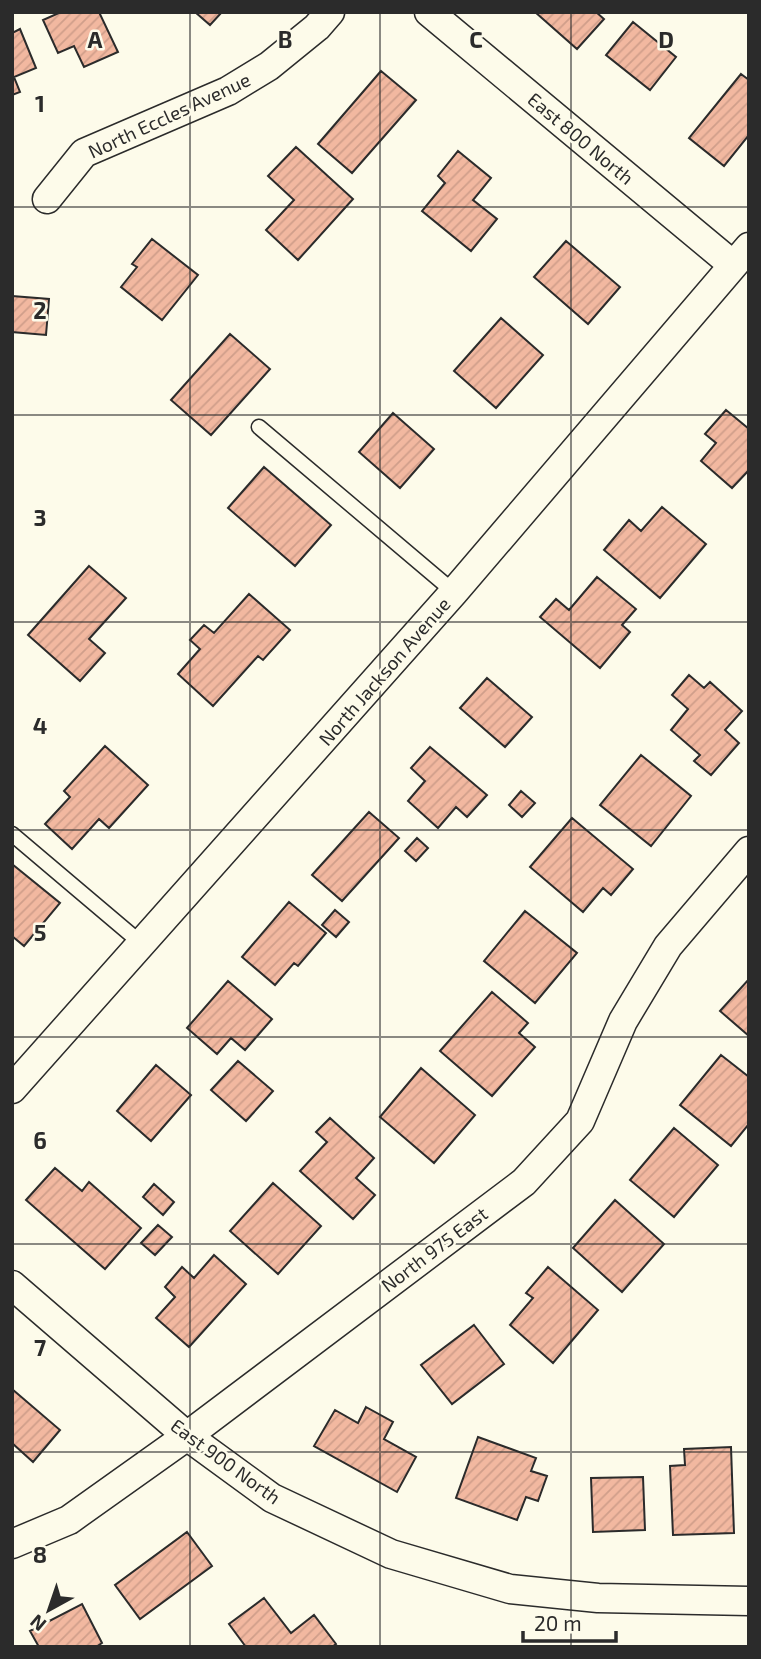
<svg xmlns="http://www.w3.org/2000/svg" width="761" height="1659" viewBox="0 0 761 1659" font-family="'Exo 2',sans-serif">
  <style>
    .building { fill: url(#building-hatch); stroke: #2b2b2b; stroke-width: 2 }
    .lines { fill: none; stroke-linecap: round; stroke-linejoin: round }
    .service-casing { stroke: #2b2b2b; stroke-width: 17 }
    .minor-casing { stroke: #2b2b2b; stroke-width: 31 }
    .service { stroke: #fdfbea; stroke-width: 14 }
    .minor { stroke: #fdfbea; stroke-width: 28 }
    .grid { fill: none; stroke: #2b2b2b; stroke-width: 2; stroke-opacity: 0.55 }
    .labels { text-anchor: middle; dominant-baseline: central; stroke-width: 5; stroke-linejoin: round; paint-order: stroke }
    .street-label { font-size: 19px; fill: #2b2b2b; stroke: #fdfbea }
    .grid-label { font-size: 23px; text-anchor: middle; font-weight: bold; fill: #2b2b2b; stroke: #fdfbea; stroke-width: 5; stroke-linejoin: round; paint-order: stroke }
  </style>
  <defs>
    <pattern id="building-hatch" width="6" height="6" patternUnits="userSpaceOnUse" patternTransform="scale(1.75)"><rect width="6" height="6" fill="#f2b8a0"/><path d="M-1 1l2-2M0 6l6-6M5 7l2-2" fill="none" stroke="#d09e8a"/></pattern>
  </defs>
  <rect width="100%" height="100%" fill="#fdfbea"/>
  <!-- building -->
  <path class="building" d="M61,12h38l19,40 -34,15 -10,-21 -16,7 -15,-33z
    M195,12h27l-12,13z
    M535,12h61l8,7 -27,30z
    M633,22l43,35 -26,33 -44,-35z
    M20,29l16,39 -22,9 6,15 -8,3v-62z
    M381,71l35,29 -64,73 -34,-29z
    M741,74l8,6v55l-25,31 -35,-28z
    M296,147l57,52 -55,61 -32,-30 28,-30 -26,-24z
    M458,151l33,27 -18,22 24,19 -26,32 -49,-40 23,-28 -7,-7z
    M152,239l46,36 -36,45 -41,-33 16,-20 -5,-3z
    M566,241l54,46 -32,37 -54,-47z
    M12,296l37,3 -3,36 -34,-3z
    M501,318l42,37 -47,53 -42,-37z
    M230,334l40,35 -59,66 -40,-35z
    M726,410l23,19v41l-17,18 -31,-27 15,-18 -11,-9z
    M393,413l41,36 -34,39 -41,-36z
    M264,467l67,58 -36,41 -67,-58z
    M662,507l44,37 -46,54 -56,-48 25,-30 12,11z
    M89,566l37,32 -37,41 16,14 -25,28 -52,-46z
    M597,577l39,32 -14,16 8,7 -30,36 -60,-51 16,-18 13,11z
    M249,594l41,36 -27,30 -5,-4 -45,50 -35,-32 22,-25 -10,-9 14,-15 10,8z
    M689,675l15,13 6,-6 32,29 -17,19 14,13 -28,32 -17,-14 6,-6 -29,-25 17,-21 -16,-14z
    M487,678l45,39 -27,30 -45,-39z
    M105,746l43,39 -39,43 -10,-9 -27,30 -27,-25 25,-27 -6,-6z
    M430,747l57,48 -20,22 -11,-10 -18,21 -30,-27 17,-20 -14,-13z
    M641,755l50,41 -40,50 -51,-41z
    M521,791l14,12 -13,14 -13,-12z
    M369,812l30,26 -57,63 -30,-26z
    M572,818l61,51 -22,26 -8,-7 -20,24 -53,-45z
    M417,838l11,10 -12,13 -11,-10z
    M12,864l48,39 -36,43 -12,-10z
    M289,902l37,31 -28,33 -4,-3 -19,22 -33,-28z
    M335,910l14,12 -13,15 -14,-12z
    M525,911l52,42 -42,50 -51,-42z
    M749,979v57l-29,-25z
    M228,981l44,38 -27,31 -14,-12 -14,16 -30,-26z
    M492,992l36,31 -9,10 16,14 -43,49 -52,-45z
    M721,1055l28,22v47l-18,22 -51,-41z
    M238,1061l35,30 -27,30 -35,-31z
    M156,1065l35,30 -40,46 -34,-30z
    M421,1068l54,47 -41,48 -54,-46z
    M330,1118l44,40 -18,20 19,17 -22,24 -53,-48 27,-29 -11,-10z
    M674,1128l44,37 -44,52 -44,-37z
    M55,1168l27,23 7,-9 52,46 -36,41 -79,-69z
    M273,1183l48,43 -43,48 -48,-43z
    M154,1184l20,18 -11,13 -20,-18z
    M615,1200l49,44 -42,48 -49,-44z
    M158,1225l14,12 -17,18 -14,-12z
    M214,1255l32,29 -57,63 -33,-29 19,-21 -10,-10 17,-20 12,11z
    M548,1267l50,43 -45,53 -43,-38 23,-27 -7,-5z
    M474,1325l30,39 -52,40 -31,-39z
    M12,1389l48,41 -27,32 -21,-19z
    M366,1407l27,15 -9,17 32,18 -19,35 -83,-46 21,-36 23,13z
    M478,1437l58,21 -5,13 16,5 -9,25 -12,-4 -9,23 -61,-22z
    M731,1447l3,86 -61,2 -3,-69 15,-1 -1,-16z
    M643,1477l2,53 -52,2 -2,-54z
    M187,1532l25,34 -72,53 -25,-34z
    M264,1598l27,35 23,-18 22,29 -4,3h-86l-17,-23z
    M82,1604l20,39 -6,4h-57l-9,-16z"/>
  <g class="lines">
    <!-- service casing -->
    <g class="service-casing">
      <path id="service" d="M259,427l195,165
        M12,834l130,110"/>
    </g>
    <!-- minor casing -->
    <g class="minor-casing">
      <path id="minor" d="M429,12l304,253
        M47,199l37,-46 144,-62 41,-25 48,-39 13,-15
        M12,1089l442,-497 295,-345
        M12,1285l175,151 85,62 119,56 119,35 88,9 151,3
        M12,1544l57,-24 118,-84 337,-254 56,-61 43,-100 45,-75 81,-95"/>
    </g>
    <!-- service -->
    <use href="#service" class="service"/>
    <!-- minor -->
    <use href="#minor" class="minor"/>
  </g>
  <!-- grid -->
  <path class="grid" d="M190,12v1635M380,12v1635M571,12v1635M12,207h737M12,415h737M12,622h737M12,830h737M12,1037h737M12,1244h737M12,1452h737"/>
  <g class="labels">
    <!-- street labels -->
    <g class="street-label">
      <text transform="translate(169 115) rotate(-25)">North Eccles Avenue</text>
      <text transform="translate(581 138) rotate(40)">East 800 North</text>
      <text transform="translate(384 671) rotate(-49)">North Jackson Avenue</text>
      <text transform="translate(434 1249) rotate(-37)">North 975 East</text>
      <text transform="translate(226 1461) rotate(36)">East 900 North</text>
    </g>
  </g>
  <g class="grid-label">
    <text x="95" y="48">A</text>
    <text x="285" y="48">B</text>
    <text x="476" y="48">C</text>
    <text x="666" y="48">D</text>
    <text x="40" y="112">1</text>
    <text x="40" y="319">2</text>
    <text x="40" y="526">3</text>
    <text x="40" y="734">4</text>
    <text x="40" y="941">5</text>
    <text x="40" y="1149">6</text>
    <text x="40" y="1356">7</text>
    <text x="40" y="1563">8</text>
  </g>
  <!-- border -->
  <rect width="761" height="1659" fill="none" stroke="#2b2b2b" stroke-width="28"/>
  <!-- north arrow -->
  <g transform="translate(49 1610) rotate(220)" stroke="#fdfbea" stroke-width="5" paint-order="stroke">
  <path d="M0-5L12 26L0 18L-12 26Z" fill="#2b2b2b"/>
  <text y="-10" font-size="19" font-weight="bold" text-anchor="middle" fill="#2b2b2b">N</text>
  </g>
  <!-- scale -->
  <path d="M523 1631v10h93v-10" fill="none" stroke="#2b2b2b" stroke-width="3.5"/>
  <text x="534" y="1631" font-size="21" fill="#2b2b2b" stroke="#fdfbea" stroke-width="5" paint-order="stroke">20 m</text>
</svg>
